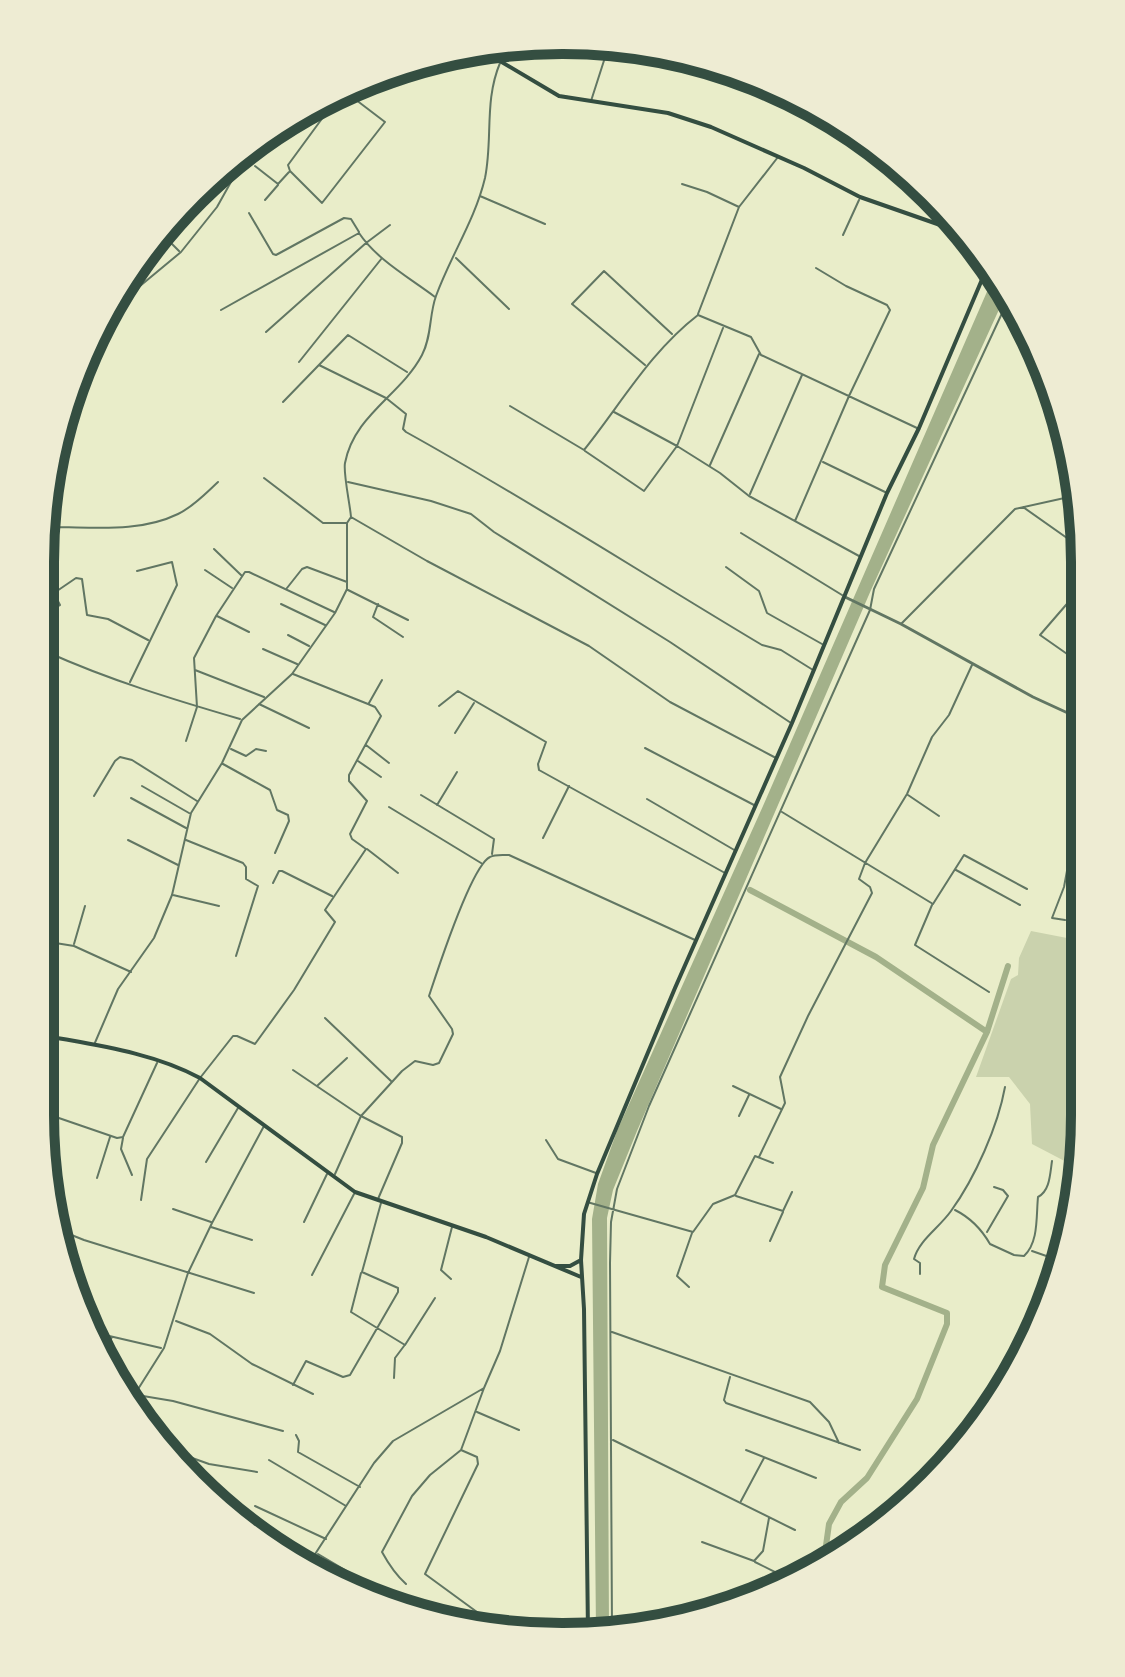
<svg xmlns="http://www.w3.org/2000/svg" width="1125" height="1677" viewBox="0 0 1125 1677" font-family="'Open Sans',sans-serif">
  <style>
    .green { fill: #cad2ad }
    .water { fill: #a3b18a }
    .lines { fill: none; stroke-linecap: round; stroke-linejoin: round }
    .canal { stroke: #a3b18a; stroke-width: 6 }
    .minor { stroke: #617663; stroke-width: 2 }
    .tertiary { stroke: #617663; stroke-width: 3 }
    .primary { stroke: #344e41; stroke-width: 4 }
    .rim { fill: none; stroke: #344e41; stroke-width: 10 }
  </style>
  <rect width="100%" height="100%" fill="#e9edc9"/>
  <!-- green -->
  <path class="green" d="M1067,883l13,3 -2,107 -10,2 10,19 -2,153 -44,-23 -2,-40 -21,-27h-33l35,-98 7,-4 1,-17 12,-27 36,7 5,-22z"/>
  <!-- water -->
  <path class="water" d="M996,271l11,21 -136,298 -234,541 -24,59 -6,28 2,413h-13l-4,-412 6,-35 19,-53 146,-325z"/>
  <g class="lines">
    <!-- canal -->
    <path class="canal" d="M750,890l126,67 111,75
      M823,1567l6,-43 12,-22 26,-24 50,-79 30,-75v-11l-65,-26 3,-22 38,-77 10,-43 54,-113 21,-66"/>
    <!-- minor -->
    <path class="minor" d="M343,90l42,32 -63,81 -32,-32 -2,-6z
      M591,101l18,-56
      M255,166l23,18 11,-12
      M682,184l25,8 32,15
      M480,196l65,28
      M265,200l13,-15
      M249,213l24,41 3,1 68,-37 7,1 8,13
      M163,235l16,16
      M843,235l16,-35
      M456,258l53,51
      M140,286l41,-34 36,-45 34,-61
      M221,310l138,-77c18,27 51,45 76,64
      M698,314l41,-107 39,-50
      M266,332l100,-89 24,-18
      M299,362l83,-104
      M319,365l67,33 20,16 -3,15 3,3c121,67 237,142 356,213l19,5 32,20
      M645,365l-73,-61 32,-33 68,63
      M283,402l65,-67 59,37
      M510,406l74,44c37,-46 66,-98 114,-135l53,22 10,18 156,73
      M614,412l63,34 43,27 29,23 110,60
      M585,451l59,40 33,-45 46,-118
      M823,462l62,30
      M710,465l49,-111
      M264,478l59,45h24
      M50,479l9,1
      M348,482l83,19 40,13 23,18 176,110 121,81
      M750,494l52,-119
      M1023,507l61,43
      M351,517l76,44 162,85 81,56 106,56
      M795,521l54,-125 41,-86 -3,-5 -41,-19 -30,-18
      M52,527c42,0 87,6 126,-13 15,-7 28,-21 40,-32
      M741,533l101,62
      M49,547l23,-131 -1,-7 -3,-1
      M214,549l27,26
      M726,567l33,24 8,22 55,31
      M205,570l27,18
      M287,588l15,-19 5,-2 40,15
      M348,590l60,30
      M54,593l22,-15 6,1 5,36 21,4 40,21
      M281,604l44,21
      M378,604l-5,13 30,20
      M48,611l12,-6 -12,-23
      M217,616l32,16
      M901,624l114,-115 63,-14
      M288,635l21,11
      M263,649l34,15
      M47,652c62,28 128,48 193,67
      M1070,656l-30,-21 45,-52
      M195,670l69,27
      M130,682l47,-97 -5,-23 -35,9
      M369,703l13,-23
      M259,704l50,24
      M439,706l19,-15 88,51 -8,22 1,6 186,103
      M455,733l19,-30
      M186,741l11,-34 -3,-49 22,-42 29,-44h4l85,40
      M366,745l23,18
      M645,748l109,57
      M231,749l15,7 10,-7 10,2
      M358,761l23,16
      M223,764l47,26 7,20 11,5 1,6 -14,32
      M142,786l47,27
      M421,795l73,44 -2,15
      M908,795l31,21
      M94,796l21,-35 5,-4 12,3 65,41
      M131,798l55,30
      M647,799l89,52
      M437,805l20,-33
      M389,807l92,56
      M782,812l151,92 31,-49 63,34
      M543,838l26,-52
      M128,840l50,25
      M186,840l57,23 3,4v12l12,7 -22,70
      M367,849l31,24
      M44,865v-2
      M956,870l64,35
      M273,883l6,-12h3l50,25
      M173,895l46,11
      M932,905l-17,40 74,47
      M1065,920l-13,-2 12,-31 8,-43 9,-27
      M43,941l31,5 57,26
      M74,944l11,-38
      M325,1018l66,63
      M94,1045l24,-56 36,-51 18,-43 19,-82 31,-50 20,-43 50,-46 43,-61 12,-24v-66l4,-6c-1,-13 -8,-44 -6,-54 9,-48 56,-68 77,-108 10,-19 7,-40 14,-59 15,-41 39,-76 49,-118 8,-39 -1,-77 15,-115
      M293,1070l68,46 41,21v6l-24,56
      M317,1086l30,-28
      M733,1086l48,23
      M739,1116l10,-21
      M42,1124l11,-8 64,22 6,-1 34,-74
      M123,1138l-2,11 11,26
      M546,1140l12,19 38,14
      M759,1157l26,-54 -5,-26 28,-61 64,-123 -2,-6 -11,-8 6,-16 42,-69 25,-57 17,-22 23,-50
      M206,1162l32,-54
      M335,1174l26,-58 41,-45 13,-10 18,4 6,-2 14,-29 -1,-5 -23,-33c8,-24 42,-130 61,-139 5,-3 13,-2 19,-2l186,85
      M97,1178l13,-41
      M736,1196l47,15 9,-19
      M141,1200l6,-41 53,-81 33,-42h4l18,8 39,-54 41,-68 -10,-12 41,-61 -14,-10 -2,-5 17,-33 -18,-20v-6l32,-59 -6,-9 -7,-3 -75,-30
      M587,1202l106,30 20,-28 22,-9 20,-39 18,7
      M173,1209l38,13
      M955,1210c16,8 27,20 35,34l24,11 10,1c15,-14 12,-40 14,-59 12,-6 12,-23 14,-36
      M304,1222l23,-48
      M211,1227l41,13
      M59,1230l25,10 170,53
      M987,1232l21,-36 -5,-6 -9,-3
      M770,1241l13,-29
      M1032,1251l23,8 6,-1
      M361,1273l-10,39 54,33 30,-47
      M920,1274v-11l-6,-4c5,-19 25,-31 37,-48 24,-33 47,-85 54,-124
      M312,1275l42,-81
      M451,1279l-10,-9 11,-43
      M689,1287l-12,-11 15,-43
      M176,1321l34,13 42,30 61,30
      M92,1332l69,16
      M612,1332l198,70 19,20 10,21
      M103,1353l9,-16
      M730,1377l-6,23 2,3 134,47
      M394,1378l1,-20 9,-12
      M293,1385l13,-24 37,16 7,-2 48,-83v-4l-36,-16 19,-69
      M137,1395l36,6 110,30
      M128,1405l36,-57 24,-75 24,-50 52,-97
      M477,1412l42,18
      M296,1435l3,6 -1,11 62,35
      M613,1440l182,90
      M170,1450l39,14 48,8
      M461,1450l16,7 1,7 -53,110 67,49
      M746,1450l70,28
      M269,1460l77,46
      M741,1501l23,-43
      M255,1506l71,33
      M702,1542l52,19 9,-10 6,-33
      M318,1554l44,26 1,17
      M755,1562l34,17
      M308,1565l66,-102 19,-22 91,-53 16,-37 29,-94
      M406,1584c-10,-9 -18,-21 -24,-32l30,-56 18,-21 31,-25 23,-62
      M614,1626l19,3
      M612,1630l-2,-367 1,-41 6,-33 32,-83 221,-496 4,-21 136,-293"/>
    <!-- tertiary -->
    <path class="tertiary" d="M845,597l56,27 132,73 50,23"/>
    <!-- primary -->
    <path class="primary" d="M478,48l81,48 109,17 43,14 93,41 56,29 106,37
      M953,233l22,13
      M41,1035c53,10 111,17 159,43l155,114 131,45 95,40
      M556,1266h14l11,-6
      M588,1632l-4,-323 -3,-49 3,-46 13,-40 78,-186 117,-265 95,-230 32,-65 70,-165"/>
  </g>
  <!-- crop -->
  <path d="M0 0H1125V1677H0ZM562 54H563A508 508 0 0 1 1071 562V1115A508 508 0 0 1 563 1623H562A508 508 0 0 1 54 1115V562A508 508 0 0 1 562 54Z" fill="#eeecd3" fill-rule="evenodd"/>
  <path class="rim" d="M562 54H563A508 508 0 0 1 1071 562V1115A508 508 0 0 1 563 1623H562A508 508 0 0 1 54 1115V562A508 508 0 0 1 562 54Z"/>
</svg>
